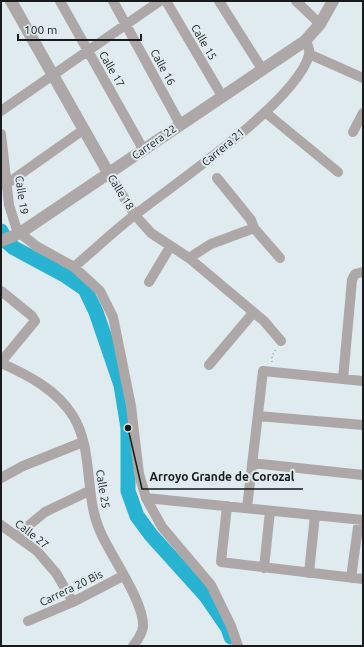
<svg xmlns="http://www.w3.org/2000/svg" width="364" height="647" viewBox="0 0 364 647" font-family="Ubuntu,sans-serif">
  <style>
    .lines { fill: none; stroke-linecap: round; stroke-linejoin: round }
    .river { stroke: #27b3d1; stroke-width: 15 }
    .path { stroke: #97a0a2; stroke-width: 1.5; stroke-dasharray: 1 3; stroke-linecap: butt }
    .minor { stroke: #ada8a7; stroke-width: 10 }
    .tertiary { stroke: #ada8a7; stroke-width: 12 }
    .labels { text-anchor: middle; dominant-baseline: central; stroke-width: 4; stroke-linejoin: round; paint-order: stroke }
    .street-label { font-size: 11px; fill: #171b1c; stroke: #dfebee }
    .leader { fill: none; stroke: #171b1c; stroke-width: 1.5 }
    .callout-dot { fill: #171b1c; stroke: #dfebee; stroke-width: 1.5 }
    .callout-label { font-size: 12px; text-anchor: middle; font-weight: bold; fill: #171b1c; stroke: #dfebee; stroke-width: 4; stroke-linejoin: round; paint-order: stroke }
  </style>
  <rect width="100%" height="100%" fill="#dfebee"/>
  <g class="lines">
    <!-- river -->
    <path class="river" d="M1,231l6,11 7,6 52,28 19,13 11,23 25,73 7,43v63l9,25 14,19 55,61 22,32 3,9"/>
    <!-- path -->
    <path class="path" d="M272,362v-6l4,-7"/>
    <!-- minor -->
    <path class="minor" d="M60,1l83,148
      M113,1l67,123
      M166,1l56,95
      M219,1l43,68
      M296,1l24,23
      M309,54l54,24
      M1,111l159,-110
      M265,112l73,60
      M353,132l10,-19
      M1,134l8,71 7,22 4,6 16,13 38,21 26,24 13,26 18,89 8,68 7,24 16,29 49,58 20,41 7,20
      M109,174l26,41 16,18 38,25 75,63 17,20
      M217,178l34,42 3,8 26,30
      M8,183l75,-53
      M189,258l22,-14 43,-16
      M74,267c21,-18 41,-37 62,-53 41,-32 160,-112 173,-159 1,-5 -1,-10 -4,-14
      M149,282l21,-35
      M1,291l31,25 3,5 -34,41
      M1,363c27,12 56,27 72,53 21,34 11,79 27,115 10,24 45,72 43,96 -1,6 -6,14 -10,19
      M209,365l44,-52
      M343,379l9,-99 3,-6 8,-2
      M258,416l105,9
      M252,463l111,12
      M1,478l22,-12 60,-24
      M146,498l217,22
      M227,506l-6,56 142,17
      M247,508l16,-137 100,10
      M1,525l36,26 19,22 17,29
      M16,536l29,-24 44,-21
      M264,568l6,-57
      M309,573l6,-58
      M351,578l8,-58
      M28,621l45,-19 50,-26"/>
    <!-- tertiary -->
    <path class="tertiary" d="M11,1l98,173
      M1,241l19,-8 285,-192 15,-17 13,-23"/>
  </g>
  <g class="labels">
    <!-- street labels -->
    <g class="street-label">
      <text transform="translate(204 42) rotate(60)">Calle 15</text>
      <text transform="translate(163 67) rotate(61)">Calle 16</text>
      <text transform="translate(112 69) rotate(60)">Calle 17</text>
      <text transform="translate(154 142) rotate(-35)">Carrera 22</text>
      <text transform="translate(223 147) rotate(-40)">Carrera 21</text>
      <text transform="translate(121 192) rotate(58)">Calle 18</text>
      <text transform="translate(22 195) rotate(82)">Calle 19</text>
      <text transform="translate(103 489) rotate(81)">Calle 25</text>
      <text transform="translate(32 534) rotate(38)">Calle 27</text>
      <text transform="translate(71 588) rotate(-26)">Carrera 20 Bis</text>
    </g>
  </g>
  <!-- callouts -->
  <path class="leader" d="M128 428L142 489H303"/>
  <circle class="callout-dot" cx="128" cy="428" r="4"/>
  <g class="callout-label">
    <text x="222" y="481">Arroyo Grande de Corozal</text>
  </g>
  <!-- border -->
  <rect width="364" height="647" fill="none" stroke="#171b1c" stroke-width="4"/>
  <!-- scale -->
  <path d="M18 34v6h123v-6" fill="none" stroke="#171b1c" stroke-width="2"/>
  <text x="24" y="34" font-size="12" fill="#171b1c" stroke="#dfebee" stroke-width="3" paint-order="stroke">100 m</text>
</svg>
